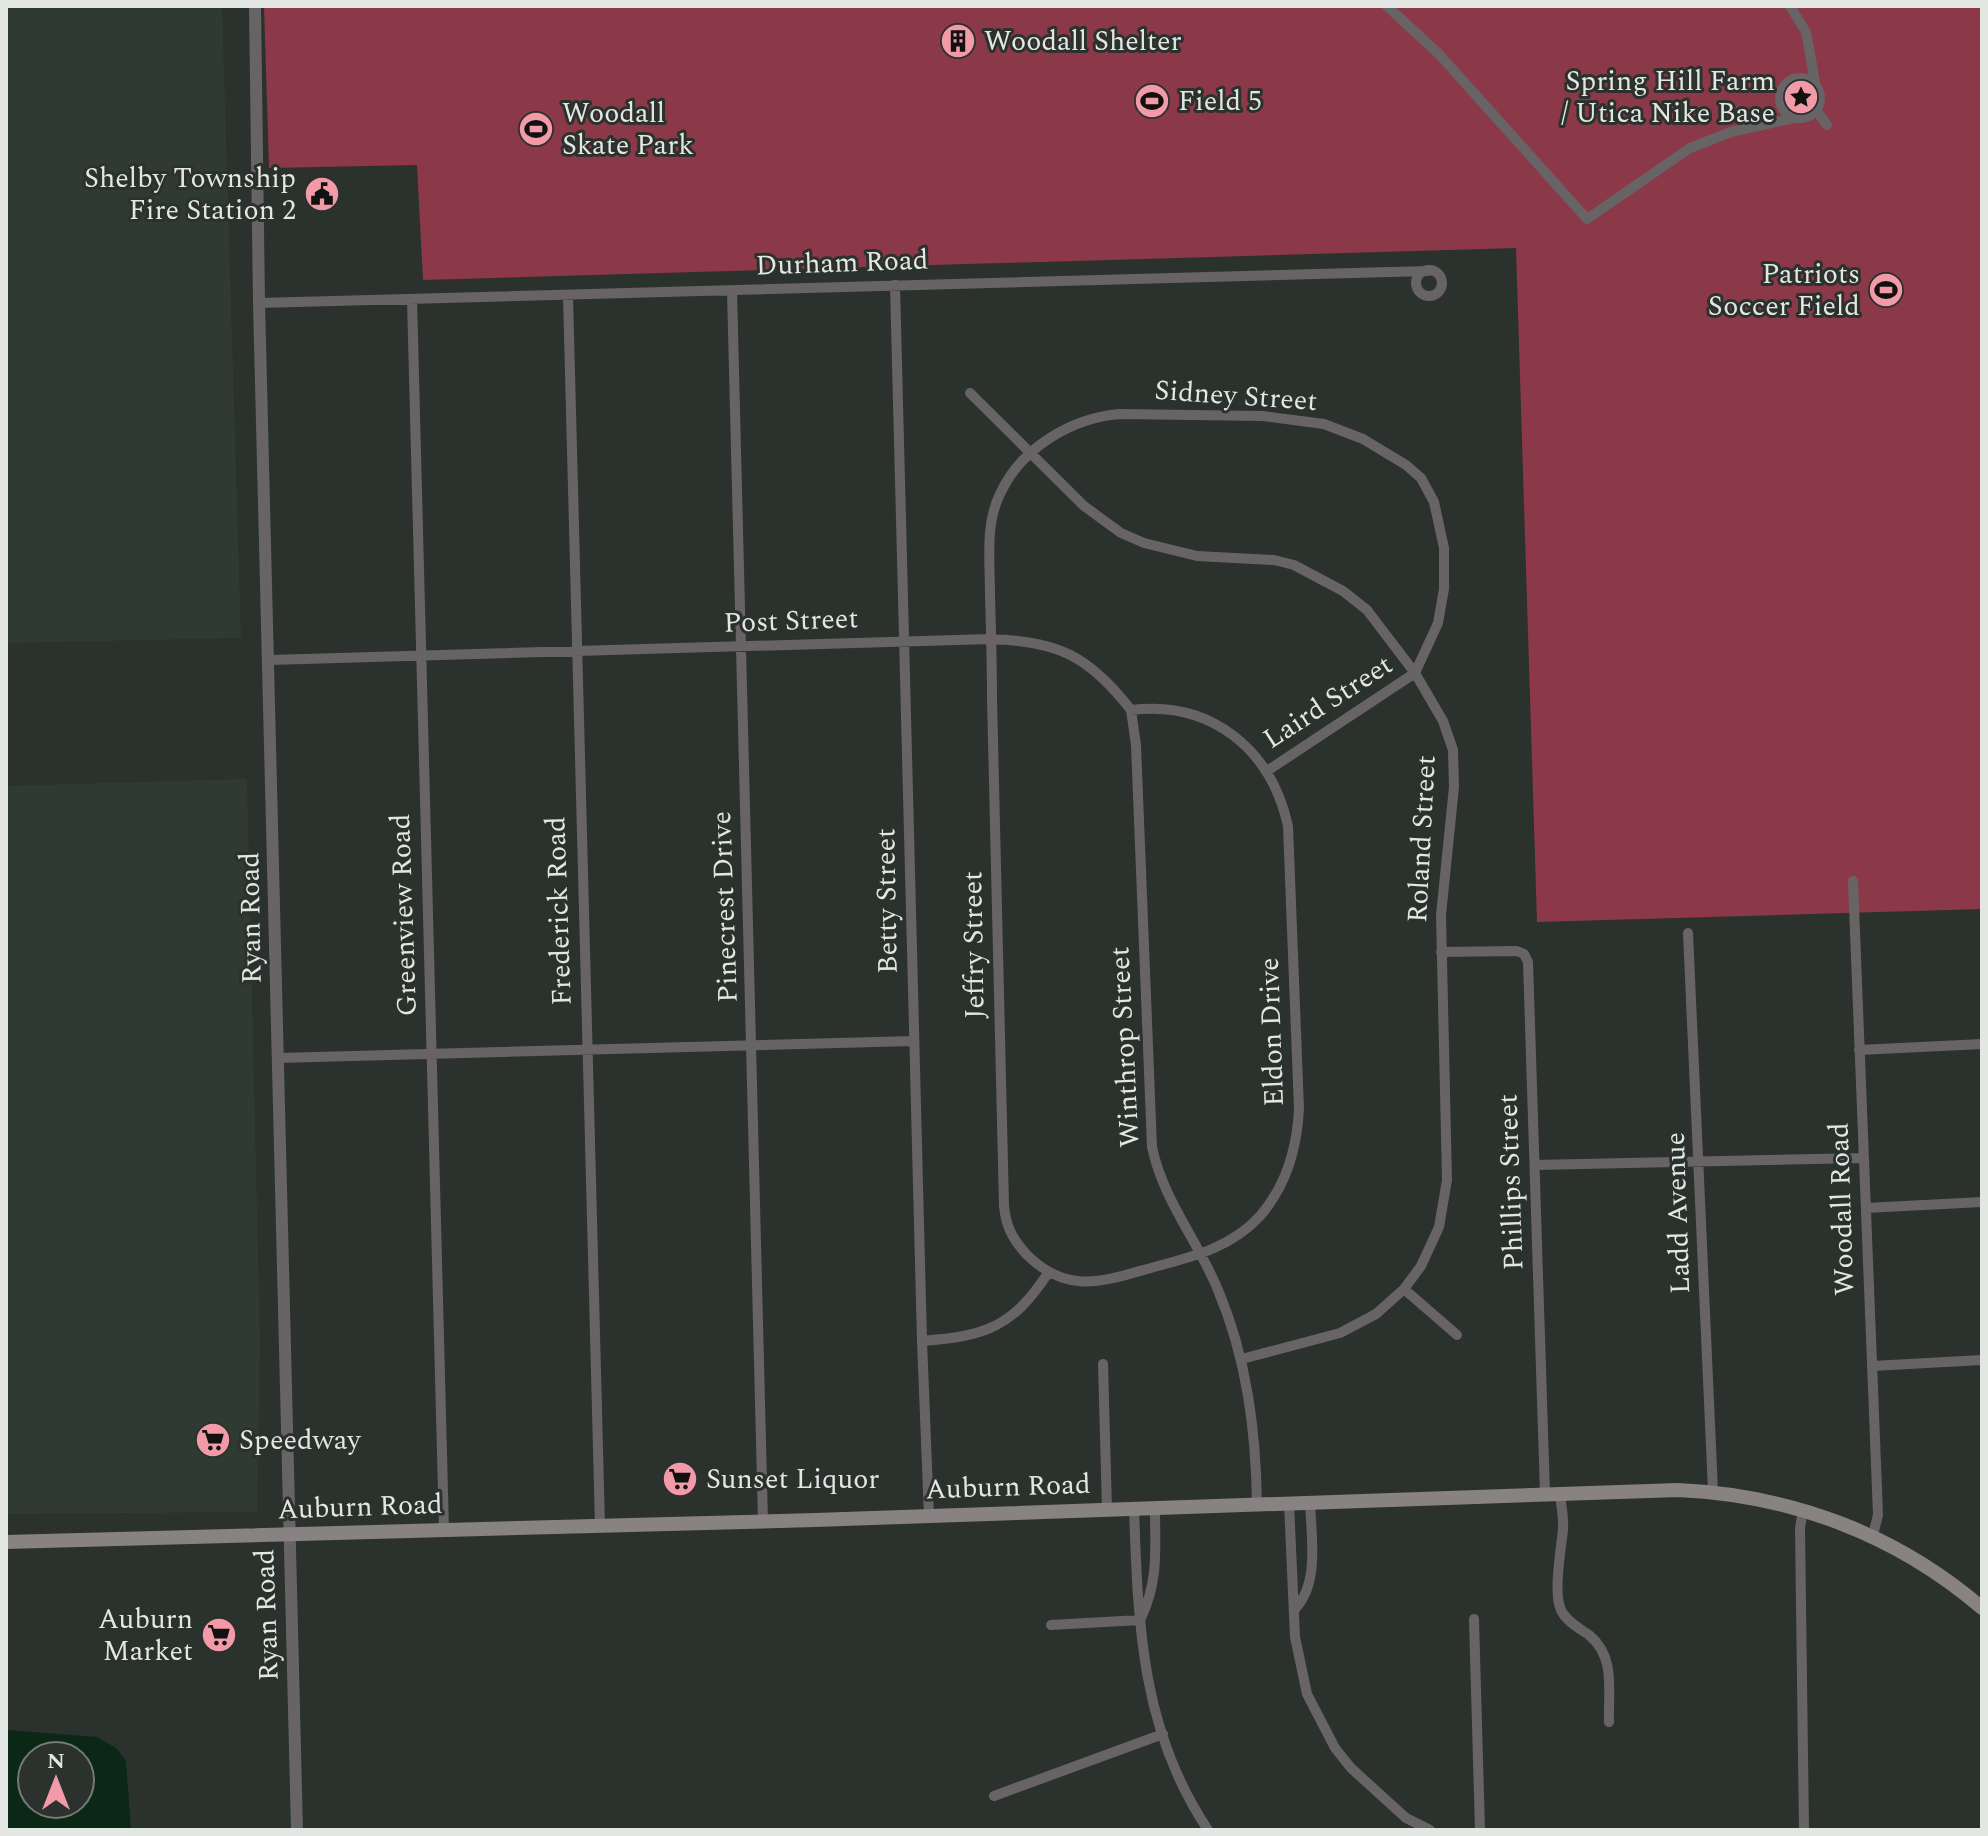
<svg xmlns="http://www.w3.org/2000/svg" width="1988" height="1836" viewBox="0 0 1988 1836" font-family="Spectral,serif">
  <style>
    .built { fill: #2f3b32 }
    .green { fill: #8b3849 }
    .water { fill: #0b2716; fill-rule: evenodd }
    .lines { fill: none; stroke-linecap: round; stroke-linejoin: round }
    .minor { stroke: #686465; stroke-width: 10 }
    .tertiary { stroke: #686465; stroke-width: 12 }
    .secondary { stroke: #888282; stroke-width: 14 }
    .labels { text-anchor: middle; dominant-baseline: central; stroke-width: 6; stroke-linejoin: round; paint-order: stroke }
    .poi-label { font-size: 28px; fill: #e3e7e4; stroke: #2b312d; text-anchor: start }
    .street-label { font-size: 28px; fill: #e3e7e4; stroke: #2b312d }
  </style>
  <rect width="100%" height="100%" fill="#2b312d"/>
  <!-- built -->
  <path class="built" d="M6,6h216l19,632 -235,5z
    M247,779l13,564 -3,169 -251,2v-728z"/>
  <!-- green -->
  <path class="green" d="M264,6h1718v903l-445,13 -21,-674 -1093,32 -6,-115 -148,3z"/>
  <!-- water -->
  <path class="water" d="M6,1730l91,7 19,11 10,13 5,69h-125zM32,1756h48v48h-48z"/>
  <g class="lines">
    <!-- minor -->
    <path class="minor" d="M1387,6l52,48 148,165 103,-71 41,-16 63,-14
      M1790,6l16,26 9,50
      M1780 98a20 20 0 1 1 40 0a20 20 0 1 1-40 0Z
      M1817,111l10,14
      M1416 283a13 13 0 1 1 26 0a13 13 0 1 1-26 0Z
      M895,285l27,1056 7,175
      M732,291l31,1230
      M568,296l32,1230
      M412,299l32,1231
      M259,303l1169,-32
      M970,393l114,113 37,27 23,10 53,13 77,4 20,5 49,26 24,19 48,63 28,48 10,29 1,37 -13,128 6,265 -8,47 -18,39 -17,23 -28,25 -36,19 -98,26
      M269,660l722,-21c67,2 98,17 140,71 80,-10 140,39 157,116l11,283c-2,39 -12,76 -39,107 -27,30 -64,40 -102,50 -52,14 -88,31 -131,-11 -14,-15 -21,-28 -23,-49 -4,-169 -8,-338 -12,-508 0,-34 -1,-68 -2,-103 0,-33 -5,-71 10,-101 21,-46 71,-76 120,-80l143,2 61,8 39,15 43,26 15,13 13,24 10,46v41l-6,34 -23,50 -148,98
      M1131,710l5,35 16,402c11,53 46,94 66,143 29,69 38,141 39,215
      M1853,881l25,634 -5,20
      M1688,933l25,558
      M1441,952l76,-1 7,3 4,8 17,532
      M1859,1050l123,-6
      M278,1058l636,-17
      M1535,1165l328,-7
      M1866,1208l116,-6
      M1404,1289l53,46
      M922,1341c63,-5 90,-13 126,-68
      M1103,1364l4,146
      M1872,1366l110,-6
      M1560,1493c1,12 4,25 3,37 -2,19 -10,63 -2,80 5,11 19,19 28,25 27,22 19,55 20,87
      M1289,1503l6,134 12,57 28,54 16,20 55,50 24,12
      M1134,1508c4,116 7,222 74,322
      M1803,1510l-3,18 4,302
      M1295,1609c25,-26 16,-74 15,-107
      M1141,1618c18,-38 14,-69 14,-110
      M1474,1619l6,211
      M1051,1625l89,-5
      M994,1796l169,-62"/>
    <!-- tertiary -->
    <path class="tertiary" d="M255,6l4,297 38,1527"/>
    <!-- secondary -->
    <path class="secondary" d="M6,1542l809,-22 863,-30c113,5 218,44 304,118"/>
  </g>
  <!-- icons -->
  <defs>
    <g id="building-disc" transform="scale(1.8)"><circle r="9.5" fill="#f39aa8" stroke="#2b312d"/><path d="M-4-6H4V6H1V3H-1V6H-4ZM-2.5-4.3h1.7v1.8h-1.7ZM.8-4.3h1.7v1.8H.8ZM-2.5-1h1.7V.8h-1.7ZM.8-1h1.7V.8H.8Z" fill="#111"/></g>
    <g id="sight-disc" transform="scale(1.8)"><circle r="9.5" fill="#f39aa8" stroke="#2b312d"/><path d="M0-6L1.8-2.2L6-1.7L2.9 1.2L3.7 5.4L0 3.3L-3.7 5.4L-2.9 1.2L-6-1.7L-1.8-2.2Z" fill="#111"/></g>
    <g id="stadium-disc" transform="scale(1.8)"><circle r="9.5" fill="#f39aa8" stroke="#2b312d"/><path d="M0-5a6.5 5 0 1 0 0 10a6.5 5 0 1 0 0-10ZM-3.5-1.8h7v3.6h-7Z" fill="#111"/></g>
    <g id="civic-disc" transform="scale(1.8)"><circle r="9.5" fill="#f39aa8" stroke="#2b312d"/><path d="M-.6-6.5H3V-4.5H.6V-3L4-1V1h2V6H-6V1h2V-1L-.6-3ZM-1.2 2.5V6h2.4V2.5Z" fill="#111"/></g>
    <g id="supermarket-disc" transform="scale(1.8)"><circle r="9.5" fill="#f39aa8" stroke="#2b312d"/><path d="M-6-5.5h2.5l.6 2H6L4.5 2H-2.5L-4.4-4H-6ZM-1.5 3.2a1.3 1.3 0 1 0 .1 0ZM3 3.2a1.3 1.3 0 1 0 .1 0Z" fill="#111"/></g>
  </defs>
  <g fill-rule="evenodd">
    <use href="#building-disc" x="958" y="41"/>
    <use href="#sight-disc" x="1801" y="97"/>
    <use href="#stadium-disc" x="1152" y="101"/>
    <use href="#stadium-disc" x="536" y="129"/>
    <use href="#civic-disc" x="322" y="194"/>
    <use href="#stadium-disc" x="1886" y="290"/>
    <use href="#supermarket-disc" x="213" y="1440"/>
    <use href="#supermarket-disc" x="680" y="1479"/>
    <use href="#supermarket-disc" x="219" y="1635"/>
  </g>
  <g class="labels">
    <!-- poi labels -->
    <g class="poi-label">
      <text x="984" y="41">Woodall Shelter</text>
      <text x="1775" y="81" text-anchor="end">Spring Hill Farm<tspan x="1775" dy="32">/ Utica Nike Base</tspan></text>
      <text x="1178" y="101">Field 5</text>
      <text x="562" y="113">Woodall<tspan x="562" dy="32">Skate Park</tspan></text>
      <text x="296" y="178" text-anchor="end">Shelby Township<tspan x="296" dy="32">Fire Station 2</tspan></text>
      <text x="1860" y="274" text-anchor="end">Patriots<tspan x="1860" dy="32">Soccer Field</tspan></text>
      <text x="239" y="1440">Speedway</text>
      <text x="706" y="1479">Sunset Liquor</text>
      <text x="193" y="1619" text-anchor="end">Auburn<tspan x="193" dy="32">Market</tspan></text>
    </g>
    <!-- street labels -->
    <g class="street-label">
      <text transform="translate(842 263) rotate(-2)">Durham Road</text>
      <text transform="translate(1236 396) rotate(4)">Sidney Street</text>
      <text transform="translate(791 621) rotate(-2)">Post Street</text>
      <text transform="translate(1328 702) rotate(-33)">Laird Street</text>
      <text transform="translate(1422 839) rotate(-87)">Roland Street</text>
      <text transform="translate(887 901) rotate(-91)">Betty Street</text>
      <text transform="translate(725 907) rotate(-92)">Pinecrest Drive</text>
      <text transform="translate(559 911) rotate(-92)">Frederick Road</text>
      <text transform="translate(404 915) rotate(-92)">Greenview Road</text>
      <text transform="translate(251 918) rotate(-91)">Ryan Road</text>
      <text transform="translate(974 945) rotate(-91)">Jeffry Street</text>
      <text transform="translate(1272 1032) rotate(-92)">Eldon Drive</text>
      <text transform="translate(1125 1047) rotate(-93)">Winthrop Street</text>
      <text transform="translate(1511 1182) rotate(-92)">Phillips Street</text>
      <text transform="translate(1842 1209) rotate(-92)">Woodall Road</text>
      <text transform="translate(1678 1213) rotate(-92)">Ladd Avenue</text>
      <text transform="translate(1008 1487) rotate(-2)">Auburn Road</text>
      <text transform="translate(360 1507) rotate(-2)">Auburn Road</text>
      <text transform="translate(267 1615) rotate(-92)">Ryan Road</text>
    </g>
  </g>
  <!-- border -->
  <rect width="1988" height="1836" fill="none" stroke="#e3e7e4" stroke-width="16"/>
  <!-- north arrow -->
  <g transform="translate(56 1780)"><circle r="38" fill="#2b312d" stroke="#757a76" stroke-width="2"/>
  <path d="M0-6L14 30L0 20L-14 30Z" fill="#f39aa8"/>
  <text y="-12" font-size="22" font-weight="bold" text-anchor="middle" fill="#e3e7e4">N</text>
  </g>
</svg>
